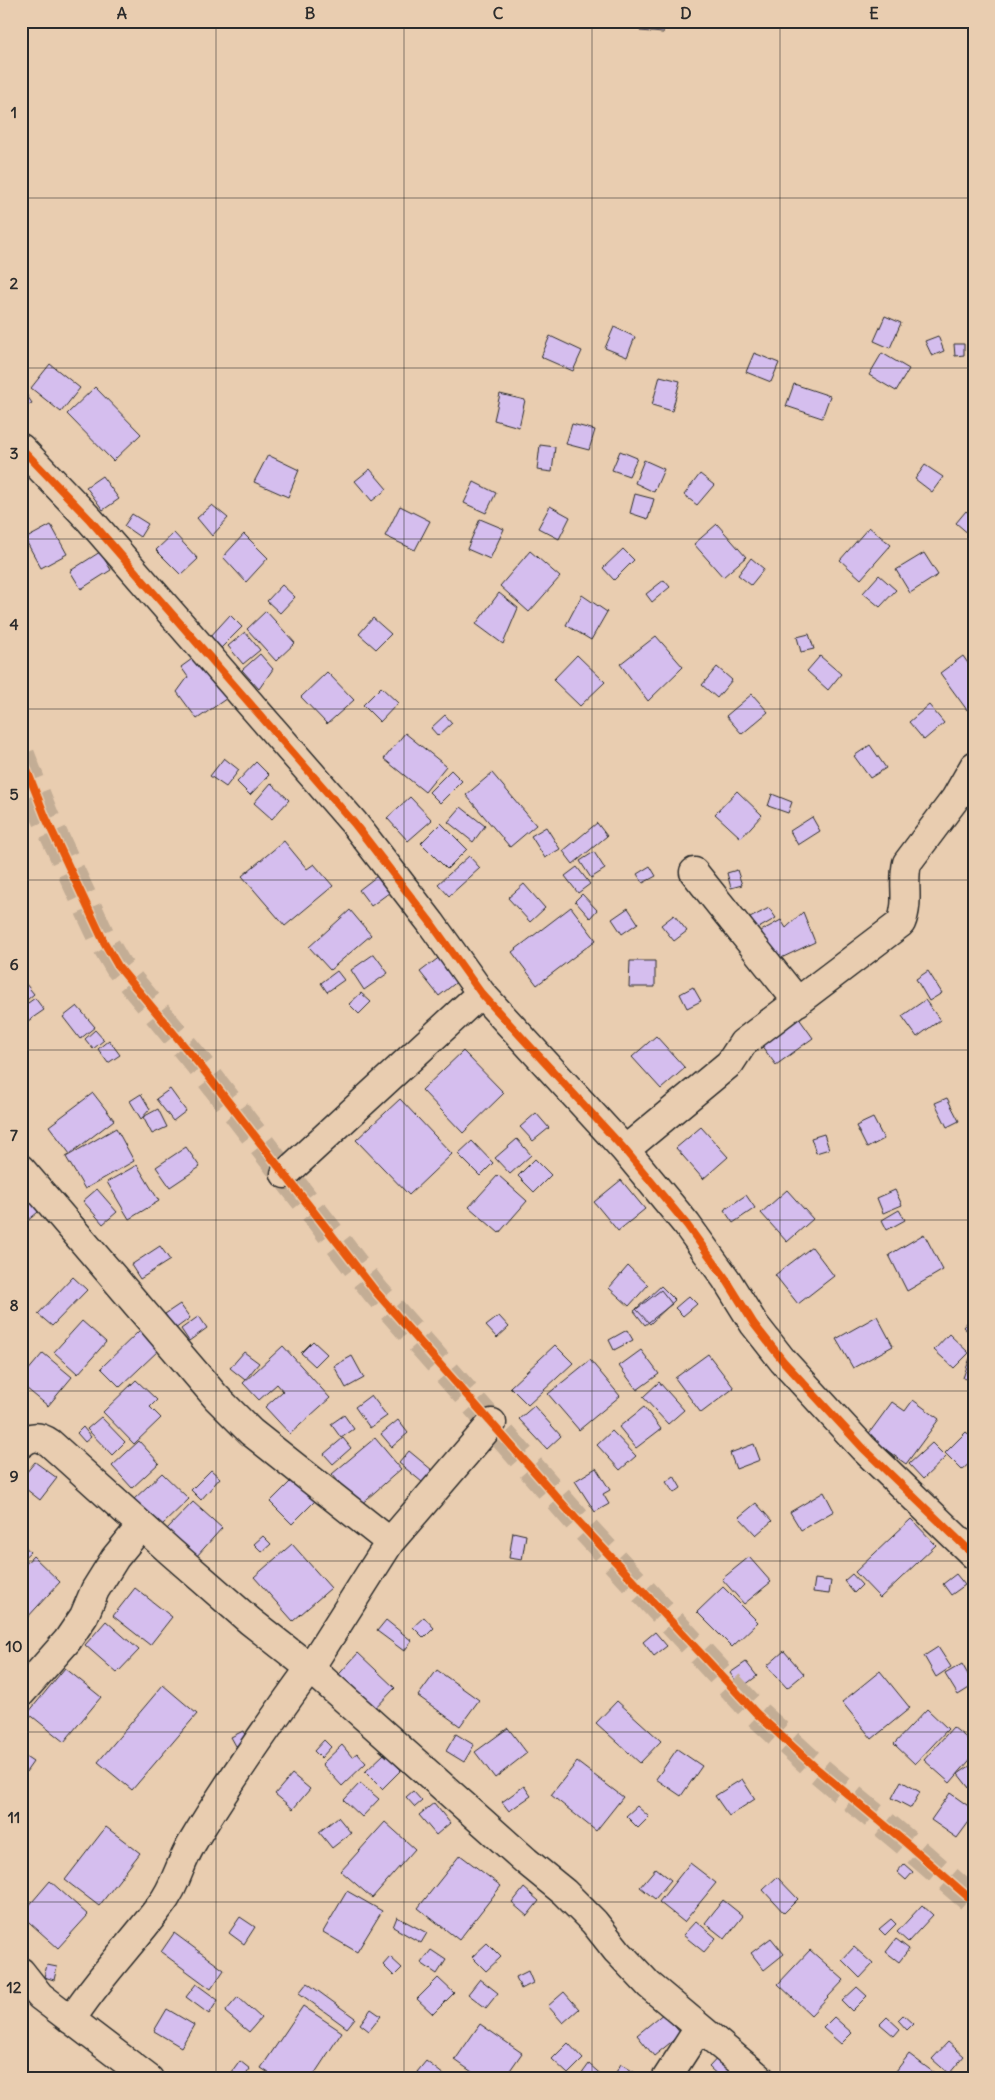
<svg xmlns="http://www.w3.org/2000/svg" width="995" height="2100" viewBox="0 0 995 2100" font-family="Delius,sans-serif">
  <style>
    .building { fill: #d5beee; stroke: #2b2b2b }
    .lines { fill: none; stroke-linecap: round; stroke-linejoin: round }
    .minor-tunnel { stroke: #c3ad95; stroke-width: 28; stroke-dasharray: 28 14; stroke-linecap: butt }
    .minor-casing { stroke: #2b2b2b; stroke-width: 31 }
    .minor { stroke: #e9cdb0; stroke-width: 28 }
    .cycleway-casing { stroke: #e9cdb0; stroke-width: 11 }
    .cycleway { stroke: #e8590c; stroke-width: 8 }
    .grid { fill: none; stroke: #2b2b2b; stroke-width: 1; stroke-opacity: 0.55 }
    .neatline { fill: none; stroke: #2b2b2b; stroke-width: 2 }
    .grid-label { font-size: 16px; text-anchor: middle; font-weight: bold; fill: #2b2b2b }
  </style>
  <rect width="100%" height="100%" fill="#e9cdb0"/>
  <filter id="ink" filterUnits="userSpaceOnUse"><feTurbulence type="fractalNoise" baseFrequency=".02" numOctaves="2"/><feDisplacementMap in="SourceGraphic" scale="10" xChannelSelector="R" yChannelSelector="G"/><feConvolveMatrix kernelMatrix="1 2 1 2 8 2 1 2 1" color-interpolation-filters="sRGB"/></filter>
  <g filter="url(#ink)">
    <!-- building -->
    <path class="building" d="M641,21h23l-1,12 -23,-2z
      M885,316l16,7 -11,25 -16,-7z
      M614,327l21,10 -8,20 -22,-9z
      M550,336l32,15 -9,20 -32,-14z
      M938,336l6,15 -12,5 -7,-15z
      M954,344h10v11l-9,1z
      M754,353l25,10 -8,19 -25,-10z
      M882,353l27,16 -13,22 -27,-16z
      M50,364l30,24 -19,24 -30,-24z
      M660,376l20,5 -8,30 -20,-6z
      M794,384l36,12 -8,22 -36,-12z
      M21,387l11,16 -11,6z
      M95,387l46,47 -28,27 -46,-47z
      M500,394l25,6 -6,27 -25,-7z
      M572,424l23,6 -6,20 -23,-6z
      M540,445l15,2 -3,25 -15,-2z
      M620,451l17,7 -8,18 -17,-6z
      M268,455l31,15 -11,27 -34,-15z
      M644,460l20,9 -10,23 -19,-9z
      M925,465l18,12 -11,15 -17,-13z
      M370,469l17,20 -15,12 -17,-20z
      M700,474l14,11 -17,20 -13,-10z
      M102,476l17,23 -16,11 -17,-23z
      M474,482l22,11 -10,20 -22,-10z
      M635,494l19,5 -6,20 -18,-6z
      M212,505l16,13 -16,18 -15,-18z
      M400,506l30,15 -15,29 -30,-14z
      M550,506l20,11 -11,22 -21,-11z
      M966,511l8,7v12l-4,5 -14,-12z
      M132,514l16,10 -8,13 -16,-11z
      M480,519l24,10 -14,30 -23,-10z
      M717,524l29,33 -23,20 -29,-33z
      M51,525l16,29 -26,14 -16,-29z
      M869,527l22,18 -30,34 -21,-19z
      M174,533l24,26 -17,16 -25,-25z
      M244,534l24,24 -22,24 -23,-25z
      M623,549l11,11 -20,20 -11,-12z
      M530,551l30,26 -31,35 -29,-26z
      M100,552l11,18 -30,19 -11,-18z
      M924,553l14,22 -28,18 -14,-23z
      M751,558l13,11 -13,16 -13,-10z
      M879,575l17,15 -16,17 -17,-14z
      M664,580l6,7 -18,15 -6,-8z
      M282,585l13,12 -15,16 -13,-12z
      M499,593l19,15 -15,36 -27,-20z
      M582,595l25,17 -16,28 -25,-15z
      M266,611l29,32 -19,18 -29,-32z
      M230,615l12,12 -22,22 -11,-11z
      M373,618l18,16 -15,15 -17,-15z
      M245,632l15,18 -17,14 -15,-18z
      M809,634l5,15 -13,3 -4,-15z
      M656,636l27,31 -35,34 -28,-37z
      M199,654l31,42 -33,23 -20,-27 11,-15 -7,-10z
      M260,654l13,15 -14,20 -17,-19z
      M577,655l28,27 -25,24 -27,-26z
      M820,656l21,18 -13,16 -21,-19z
      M963,656l11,16v33l-7,5 -27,-37z
      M717,667l15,13 -15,18 -15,-13z
      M327,672l27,28 -27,24 -26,-27z
      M381,687l17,16 -18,19 -17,-17z
      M752,694l16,18 -26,22 -16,-18z
      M929,705l15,18 -20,17 -15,-18z
      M445,715l7,8 -14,13 -7,-8z
      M405,733l41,33 -21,26 -41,-33z
      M870,745l16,23 -16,10 -16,-22z
      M224,758l15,12 -13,17 -16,-11z
      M256,762l13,13 -19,20 -13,-13z
      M451,770l11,11 -22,22 -11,-11z
      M492,773l44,52 -26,22 -44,-52z
      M271,783l18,17 -17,19 -18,-16z
      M737,791l25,24 -21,23 -26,-24z
      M772,794l20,8 -4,11 -20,-7z
      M410,797l22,23 -24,21 -21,-23z
      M461,807l24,19 -12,16 -25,-20z
      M812,817l8,14 -22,14 -8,-14z
      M441,823l26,26 -20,20 -26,-26z
      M597,823l10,13 -34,28 -10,-13z
      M546,827l14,22 -15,9 -14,-22z
      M284,841l23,28 7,-5 19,22 -48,40 -43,-50z
      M594,852l11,17 -14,9 -11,-17z
      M469,856l11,12 -31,28 -11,-12z
      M650,866l6,10 -13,7 -6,-9z
      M577,867l13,17 -12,9 -13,-17z
      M737,870l5,15 -11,3 -4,-15z
      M381,873l12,17 -22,16 -12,-16z
      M524,884l21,24 -15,14 -22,-24z
      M582,894l15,16 -7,8 -15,-17z
      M571,907l25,33 -59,45 -25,-33z
      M628,908l10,15 -16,11 -10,-15z
      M769,908l7,10 -19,11 -7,-11z
      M350,910l21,25 -41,35 -21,-23z
      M803,912l12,30 -38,18 -16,-29 20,-11 5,8z
      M674,915l13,16 -13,10 -13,-16z
      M445,953l18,24 -24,19 -19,-24z
      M374,954l14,19 -24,17 -13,-20z
      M630,961h25v26h-26z
      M337,971l7,9 -17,12 -6,-9z
      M928,971l14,22 -13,8 -13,-22z
      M21,978l13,16 -13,11z
      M693,987l8,14 -14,7 -7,-14z
      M361,993l10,9 -12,12 -10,-10z
      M35,998l9,12 -16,11 -7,-9v-4z
      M925,1000l15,20 -23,17 -15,-21z
      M77,1006l18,21 -15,12 -17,-22z
      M798,1017l15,21 -37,27 -15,-20z
      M95,1030l9,10 -11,9 -8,-10z
      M656,1036l29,32 -24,21 -29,-32z
      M109,1040l11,15 -12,8 -10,-14z
      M463,1051l41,42 -41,40 -41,-43z
      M170,1089l16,22 -13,10 -17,-22z
      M93,1093l21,27 -44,34 -21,-28z
      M141,1094l9,15 -9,10 -11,-18z
      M947,1098l12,23 -12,6 -12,-24z
      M400,1099l52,55 -43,41 -53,-55z
      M158,1109l9,18 -15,7 -9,-17z
      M536,1113l13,15 -16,13 -13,-14z
      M873,1118l11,21 -17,9 -11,-22z
      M701,1127l27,30 -25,22 -27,-31z
      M116,1128l18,33 -49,28 -19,-32z
      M824,1134l5,15 -13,4 -5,-15z
      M517,1139l14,16 -21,19 -15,-16z
      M472,1141l21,22 -13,13 -22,-22z
      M186,1147l14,20 -30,20 -14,-20z
      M535,1159l16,16 -17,17 -16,-16z
      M137,1165l22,36 -30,18 -22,-37z
      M498,1175l29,26 -28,32 -30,-26z
      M621,1180l24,29 -27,22 -24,-29z
      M97,1189l20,23 -14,12 -20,-23z
      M787,1190l26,29 -26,23 -26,-29z
      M895,1190l7,15 -19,8 -6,-15z
      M31,1194l12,14 -22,18v-24z
      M746,1195l9,13 -22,15 -9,-13z
      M899,1210l6,10 -18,10 -5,-10z
      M924,1234l19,36 -36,21 -18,-36z
      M160,1246l10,14 -30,19 -9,-14z
      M812,1247l22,29 -36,28 -23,-29z
      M628,1266l20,19 -19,21 -20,-18z
      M73,1277l14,13 -35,36 -14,-12z
      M661,1286l14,14 -25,24 -14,-15z
      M661,1290l11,14 -27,21 -11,-14z
      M689,1296l8,8 -14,12 -8,-8z
      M180,1304l10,14 -15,11 -10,-15z
      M974,1315v22l-11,-10z
      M199,1316l8,12 -18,13 -8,-12z
      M499,1316l10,11 -12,11 -11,-12z
      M877,1316l16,30 -40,22 -17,-29z
      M82,1321l24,21 -28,32 -24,-22z
      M140,1330l20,19 -40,38 -19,-19z
      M627,1330l6,10 -19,10 -5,-10z
      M949,1334l20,19 -15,15 -20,-18z
      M313,1341l14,13 -12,12 -14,-13z
      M555,1345l18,18 -45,42 -18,-18z
      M283,1346l47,52 -40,36 -25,-27 18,-16 -6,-7 -18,16 -16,-17z
      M641,1350l18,24 -22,16 -18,-24z
      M244,1352l15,11 -14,17 -15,-12z
      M43,1353l29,24 -24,29 -27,-22v-5z
      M708,1354l26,34 -33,25 -26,-35z
      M352,1356l12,22 -18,10 -12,-22z
      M970,1358l4,1v22l-11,-3z
      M590,1360l30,36 -41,34 -31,-36z
      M136,1380l21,20 -7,7 11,11 -27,26 -31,-32z
      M659,1382l25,28 -16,14 -25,-27z
      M371,1395l16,21 -17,12 -15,-21z
      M913,1400l26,19 -33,45 -39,-28 25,-34 13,9z
      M534,1406l27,30 -14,13 -28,-30z
      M644,1407l17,22 -25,19 -17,-21z
      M344,1415l10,14 -13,9 -10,-14z
      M101,1417l24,25 -13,13 -25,-26z
      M398,1420l10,13 -16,14 -11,-13z
      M83,1427l8,10 -6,5 -8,-9z
      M612,1431l24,25 -16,14 -23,-25z
      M966,1432l8,7v20l-12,11 -17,-17z
      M343,1438l8,10 -18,16 -9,-10z
      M375,1438l26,31 -42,37 -27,-32z
      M139,1441l20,22 -27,25 -20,-22z
      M932,1443l14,14 -23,22 -14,-15z
      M754,1444l6,16 -24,9 -6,-16z
      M409,1451l29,24 -10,12 -29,-24z
      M35,1462l22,16 -17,22 -19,-15v-6z
      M596,1468l14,22 -7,4 6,10 -14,8 -20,-31z
      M211,1470l9,8 -19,22 -10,-10z
      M162,1473l27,26 -28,27 -27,-27z
      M297,1475l22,22 -27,27 -22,-22z
      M674,1476l7,12 -7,5 -8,-11z
      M824,1492l10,19 -33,19 -11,-18z
      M193,1502l29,26 -26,29 -30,-27z
      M756,1503l16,18 -16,14 -17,-18z
      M911,1519l25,26 -56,53 -25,-26z
      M513,1532l13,3 -4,25 -13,-2z
      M263,1536l8,8 -9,8 -8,-8z
      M22,1543l8,9 -9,8v-16z
      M292,1544l39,44 -38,33 -39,-44z
      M33,1556l27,26 -34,37 -5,-4v-46z
      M749,1557l22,25 -27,22 -22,-25z
      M852,1574l10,11 -8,8 -10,-12z
      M956,1574l9,11 -14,10 -8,-11z
      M815,1579l16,2 -2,13 -16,-2z
      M723,1587l35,35 -26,25 -35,-35z
      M135,1588l37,29 -22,28 -37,-29z
      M424,1617l10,11 -10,10 -11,-11z
      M386,1620l26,21 -8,10 -27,-20z
      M106,1621l33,29 -22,23 -32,-28z
      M655,1632l12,14 -13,10 -11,-14z
      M938,1647l13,20 -15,10 -12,-21z
      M784,1651l20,23 -17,14 -20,-22z
      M358,1653l37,35 -26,27 -36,-34z
      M746,1662l11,14 -16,12 -11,-15z
      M962,1664l12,21 -16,10 -13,-21z
      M65,1668l36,29 -37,45 -36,-29z
      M437,1670l42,30 -19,26 -42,-30z
      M880,1671l30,37 -38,31 -30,-37z
      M163,1685l34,29 -65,76 -34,-28z
      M617,1701l44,40 -21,22 -44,-40z
      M927,1709l21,20 -33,35 -21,-20z
      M953,1727l21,17v11l-24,28 -26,-23z
      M508,1728l19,25 -32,25 -20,-26z
      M243,1731l5,9 -12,6 -5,-9z
      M456,1734l18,11 -10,17 -18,-11z
      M324,1740l7,7 -10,11 -7,-7z
      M342,1745l10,12 5,-4 9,10 -24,23 -20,-22z
      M677,1749l25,17 -21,30 -25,-17z
      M385,1753l16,17 -19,19 -17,-17z
      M21,1754l12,8 -12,17z
      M577,1762l46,35 -27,34 -45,-36z
      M974,1763v29l-1,1 -15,-19z
      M292,1774l18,15 -17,20 -18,-15z
      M742,1779l13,20 -26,17 -14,-20z
      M901,1781l19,11 -9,16 -19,-10z
      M360,1783l19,16 -17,18 -18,-17z
      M524,1786l7,10 -22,15 -7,-9z
      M413,1791l9,10 -7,6 -9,-10z
      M950,1793l24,17v5l-17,23 -26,-18z
      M434,1803l16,20 -14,12 -17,-20z
      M637,1806l12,11 -11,11 -12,-12z
      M338,1817l13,16 -19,15 -13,-16z
      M385,1822l30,27 -43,49 -31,-27z
      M106,1827l34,26 -41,53 -34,-26z
      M460,1855l41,31 -42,54 -41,-32z
      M690,1863l26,20 -32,39 -25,-20z
      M904,1864l9,8 -7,8 -9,-8z
      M656,1868l15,12 -16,19 -15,-12z
      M777,1877l21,22 -14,14 -21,-23z
      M50,1881l38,34 -30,33 -37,-33z
      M524,1888l15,13 -12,15 -15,-13z
      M347,1891l35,20 -25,41 -34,-20z
      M723,1900l20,16 -18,23 -20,-16z
      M922,1905l11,10 -25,27 -11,-10z
      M240,1917l15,10 -11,17 -15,-11z
      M397,1917l30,16 -6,10 -28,-16z
      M891,1919l5,5 -11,11 -6,-6z
      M696,1921l20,17 -12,14 -21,-17z
      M174,1933l50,37 -13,19 -50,-37z
      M771,1938l13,16 -20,16 -13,-17z
      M896,1939l13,10 -10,13 -13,-10z
      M487,1943l14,14 -15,14 -14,-14z
      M854,1947l19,17 -13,14 -18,-18z
      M431,1950l15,10 -9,14 -16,-11z
      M810,1950l34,30 -33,35 -33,-31z
      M390,1957l12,11 -8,8 -11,-11z
      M47,1965l10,2 -3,13 -10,-3z
      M528,1971l5,12 -12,6 -5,-12z
      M438,1978l16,15 -21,21 -16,-15z
      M480,1979l18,14 -12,15 -18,-14z
      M307,1983l48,35 -8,10 -48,-35z
      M196,1984l22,16 -9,14 -23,-17z
      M857,1987l10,9 -15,15 -10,-10z
      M564,1992l15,17 -16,14 -15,-17z
      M238,1997l23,21 -12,14 -24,-20z
      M303,2006l39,26 -31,47h-33l-17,-11z
      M167,2009l27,16 -13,22 -27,-16z
      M371,2009l10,7 -12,15 -9,-7z
      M664,2013l17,21 -27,22 -17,-21z
      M903,2015l10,9 -6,6 -9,-10z
      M834,2017l18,16 -11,11 -18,-16z
      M887,2017l13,12 -6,7 -14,-12z
      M480,2024l42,29 -18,26h-22l-27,-19z
      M948,2042l16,14 -15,18 -17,-15z
      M568,2043l15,16 -15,15 -16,-15z
      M721,2054l21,19 -5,6h-15l-13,-12z
      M909,2054l32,24 -1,1h-50z
      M240,2061l10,8 -7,10h-16z
      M426,2061l23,18h-24l-8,-7z
      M589,2064l16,14v1h-19l-5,-4z
      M621,2064l24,15h-33z
      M21,2073l28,4 -1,2h-27z"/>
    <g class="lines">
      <!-- minor-tunnel -->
      <path class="minor-tunnel" d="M21,755l24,61 59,126 14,24 81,98 177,228 200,227 180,194 60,55 89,74 69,60"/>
      <!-- minor casing -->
      <g class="minor-casing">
        <path id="minor" d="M21,448l69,72 264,303 77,100 50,70 144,157 62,75 39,54 28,45 29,37 80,87 111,107
          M694,872l104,130
          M625,1150l105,-87 13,-20 158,-120c9,-22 1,-39 6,-60l48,-64 19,-33
          M21,1169l195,228 35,35 139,110
          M285,1174l196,-181
          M492,1423l-102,119 -80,126 216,193 38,31 30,30 23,29 32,34 112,94
          M21,1444c10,-9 19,-8 29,-1l121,109 79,69 60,47c-42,58 -83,116 -119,177 -12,20 -16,43 -31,61 -29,39 -63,73 -89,114
          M21,1693l46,-52 17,-25 11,-26 20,-32 26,-32
          M21,1972l19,24 109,83
          M666,2079l33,-51"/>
      </g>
      <!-- minor -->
      <use href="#minor" class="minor"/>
      <!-- cycleway casing -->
      <g class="cycleway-casing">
        <path id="cycleway" d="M21,448l69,72 264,303 77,100 50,70 144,157 62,75 39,54 28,45 29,37 80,87 111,107
          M21,755l24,61 59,126 14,24 81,98 177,228 200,227 180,194 60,55 89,74 69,60"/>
      </g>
      <!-- cycleway -->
      <use href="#cycleway" class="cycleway"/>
    </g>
  </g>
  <!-- grid -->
  <path class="grid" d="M216,21v2058M404,21v2058M592,21v2058M780,21v2058M21,198h953M21,368h953M21,539h953M21,709h953M21,880h953M21,1050h953M21,1220h953M21,1391h953M21,1561h953M21,1732h953M21,1902h953"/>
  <!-- margin -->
  <rect width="995" height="2100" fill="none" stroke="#e9cdb0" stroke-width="55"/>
  <rect x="28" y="28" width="940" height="2044" class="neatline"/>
  <g class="grid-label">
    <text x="122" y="19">A</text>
    <text x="310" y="19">B</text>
    <text x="498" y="19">C</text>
    <text x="686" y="19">D</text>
    <text x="874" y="19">E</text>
    <text x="14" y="118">1</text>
    <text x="14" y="289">2</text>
    <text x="14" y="459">3</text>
    <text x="14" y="630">4</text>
    <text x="14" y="800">5</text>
    <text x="14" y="970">6</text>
    <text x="14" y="1141">7</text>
    <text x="14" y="1311">8</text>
    <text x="14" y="1482">9</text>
    <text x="14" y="1652">10</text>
    <text x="14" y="1823">11</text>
    <text x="14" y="1993">12</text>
  </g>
</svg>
